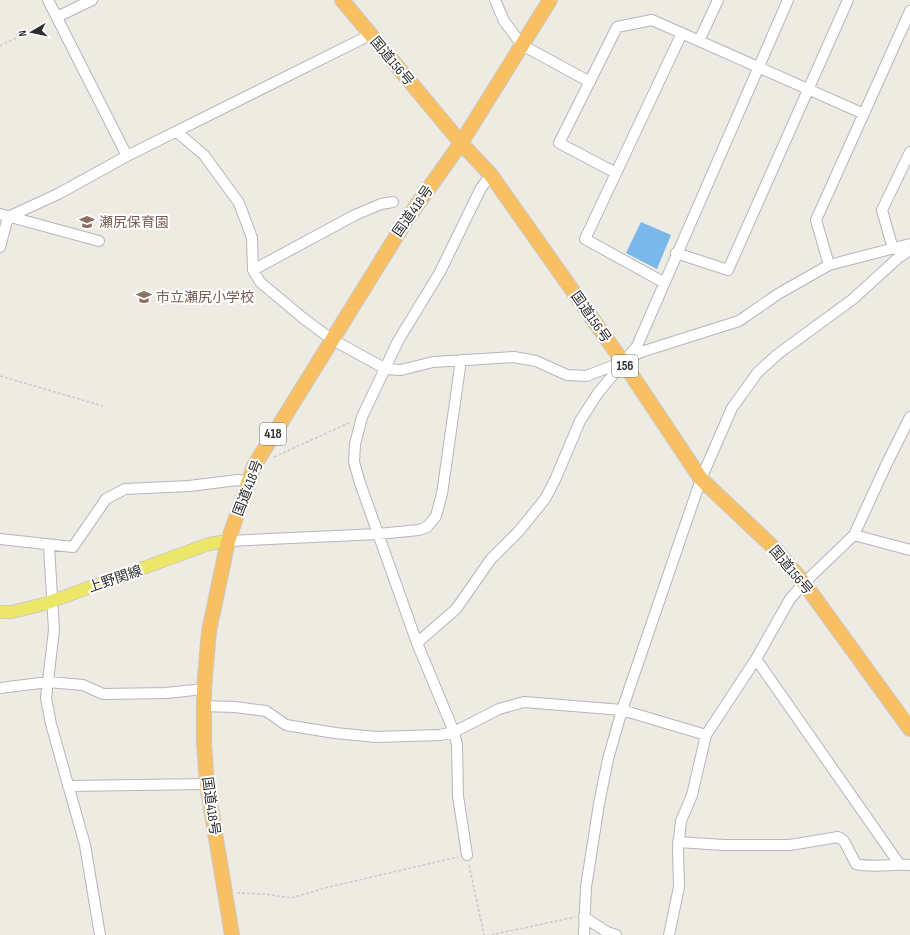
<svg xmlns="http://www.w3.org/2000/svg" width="910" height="935" viewBox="0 0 910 935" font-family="'Sofia Sans Condensed','Noto Sans JP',sans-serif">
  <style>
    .water { fill: #7ab7eb }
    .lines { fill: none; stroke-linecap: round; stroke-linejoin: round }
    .minor-casing { stroke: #b5b5c0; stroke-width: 12 }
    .major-casing { stroke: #c9c9c9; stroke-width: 14 }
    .highway-casing { stroke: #c9c9c9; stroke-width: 16 }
    .path { stroke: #c9c9c9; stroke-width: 1.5; stroke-dasharray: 3 2; stroke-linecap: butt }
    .minor { stroke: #fff; stroke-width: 10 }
    .major { stroke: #ece769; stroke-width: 12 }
    .highway { stroke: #f8c062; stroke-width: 14 }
    .labels { text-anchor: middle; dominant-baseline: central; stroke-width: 4; stroke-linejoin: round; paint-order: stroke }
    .shield { fill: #fff; stroke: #6d6d6d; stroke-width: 1 }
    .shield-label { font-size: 13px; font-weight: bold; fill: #2e2e2e }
    .street-label { font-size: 14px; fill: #2e2e2e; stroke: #fff }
    .education-label { font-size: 14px; fill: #785e54; stroke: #fff; text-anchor: start }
  </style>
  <rect width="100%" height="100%" fill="#eeebe2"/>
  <!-- water -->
  <path class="water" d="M641,222l30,13 -14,34 -31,-16z"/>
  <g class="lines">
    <!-- minor casing -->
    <g class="minor-casing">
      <path id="minor" d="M48,0l79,156
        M495,0l9,21 18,24 68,37
        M57,17l35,-17
        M699,41l19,-41
        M177,132l27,23 35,48 13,35 1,32 7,12 43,36 28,21 55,30 15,1 32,-8 81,-5 22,4 31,14 19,1 37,-14 18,-10 98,-31 39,-27 51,-29 81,-21
        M616,173l-57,-30 58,-116 35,-7 212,94
        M0,214l99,27
        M8,217l50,-23 69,-38 243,-121
        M0,247l8,-30
        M893,249l-11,-39 28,-58
        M676,253l52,17 120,-270
        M829,265l-13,-45 94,-209
        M253,270l102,-55 26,-11 12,-2
        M663,282l-78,-43 97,-206
        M854,535l56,15
        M0,539l73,8 33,-48 19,-10 64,-3 49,-6 11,1
        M228,541l150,-7 41,-4 8,-3 9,-11 6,-22 19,-134
        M49,546l5,84 -8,68 5,26 34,121 15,90
        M417,643l39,-34 35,-50 28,-28 26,-32 10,-19 25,-59 18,-28 39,-47 151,-346
        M756,659l144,206
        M0,688l48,-6 35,3 20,9 63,-1 38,-4
        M203,706l32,1 31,4 20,14 49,8 41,4 64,-2 14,-3 -37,-89 -57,-160 -6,-21 1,-18 7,-27 36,-76 42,-69 41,-84 10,-13
        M68,786l139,-2
        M678,842l46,3h66l48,-8 6,4 12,23c14,4 38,0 54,1
        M467,855l-9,-59 -1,-51 -3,-13 45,-23 25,-7 98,8 84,25 50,-76 34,-60 14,-16 50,-48 33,-72 23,-46
        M584,917l23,15 9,3
        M584,935l2,-48 13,-83 9,-45 14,-49 79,-231 31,-71 26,-36 20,-18 75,-55 45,-41 12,-8
        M669,935l10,-48 -1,-38 3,-28 11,-26 14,-60"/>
    </g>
    <!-- major casing -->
    <g class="major-casing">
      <path id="major" d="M0,612h12l32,-8 165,-60 19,-3"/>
    </g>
    <!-- highway casing -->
    <g class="highway-casing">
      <path id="highway" d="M342,0l119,143 30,32 132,187 78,117 74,70 29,34 106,146
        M232,935l-25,-151 -3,-40v-55l5,-58 19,-90 26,-75 153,-247 54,-76 89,-143"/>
    </g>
    <!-- path -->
    <path class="path" d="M0,46l48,-24
      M0,376l103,30
      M274,457l77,-35
      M469,865l15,70
      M237,893l28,1 26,4 38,-11 129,-30
      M491,935l84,-18"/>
    <!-- minor -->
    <use href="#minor" class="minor"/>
    <!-- major -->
    <use href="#major" class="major"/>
    <!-- highway -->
    <use href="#highway" class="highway"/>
  </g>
  <!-- icons -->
  <defs>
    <g id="school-bare" transform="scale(1.2)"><path d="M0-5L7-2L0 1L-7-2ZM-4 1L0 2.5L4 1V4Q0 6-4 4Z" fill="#8d6e63" stroke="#fff" stroke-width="2.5" paint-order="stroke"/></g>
  </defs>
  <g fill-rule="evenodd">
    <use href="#school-bare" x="87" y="222"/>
    <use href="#school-bare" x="144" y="297"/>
  </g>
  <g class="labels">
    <!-- shield labels -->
    <g class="shield">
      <rect x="612" y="355" width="26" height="22" rx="3"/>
      <rect x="260" y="423" width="26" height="22" rx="3"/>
    </g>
    <g class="shield-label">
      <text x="625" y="366">156</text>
      <text x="273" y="434">418</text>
    </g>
    <!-- street labels -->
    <g class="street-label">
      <text transform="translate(392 61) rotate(50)">国道156号</text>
      <text transform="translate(413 211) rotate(-55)">国道418号</text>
      <text transform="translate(591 317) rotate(55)">国道156号</text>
      <text transform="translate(248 488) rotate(-69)">国道418号</text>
      <text transform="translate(791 570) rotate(50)">国道156号</text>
      <text transform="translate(115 579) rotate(-19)">上野関線</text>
      <text transform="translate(211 806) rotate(82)">国道418号</text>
    </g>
    <!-- education labels -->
    <g class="education-label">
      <text x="99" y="222">瀬尻保育園</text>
      <text x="156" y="297">市立瀬尻小学校</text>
    </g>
  </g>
  <!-- north arrow -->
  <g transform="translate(32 32) rotate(261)" stroke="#ffffff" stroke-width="3" paint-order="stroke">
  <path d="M0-3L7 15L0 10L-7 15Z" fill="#2e2e2e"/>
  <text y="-6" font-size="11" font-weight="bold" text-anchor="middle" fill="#2e2e2e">N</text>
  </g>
</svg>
